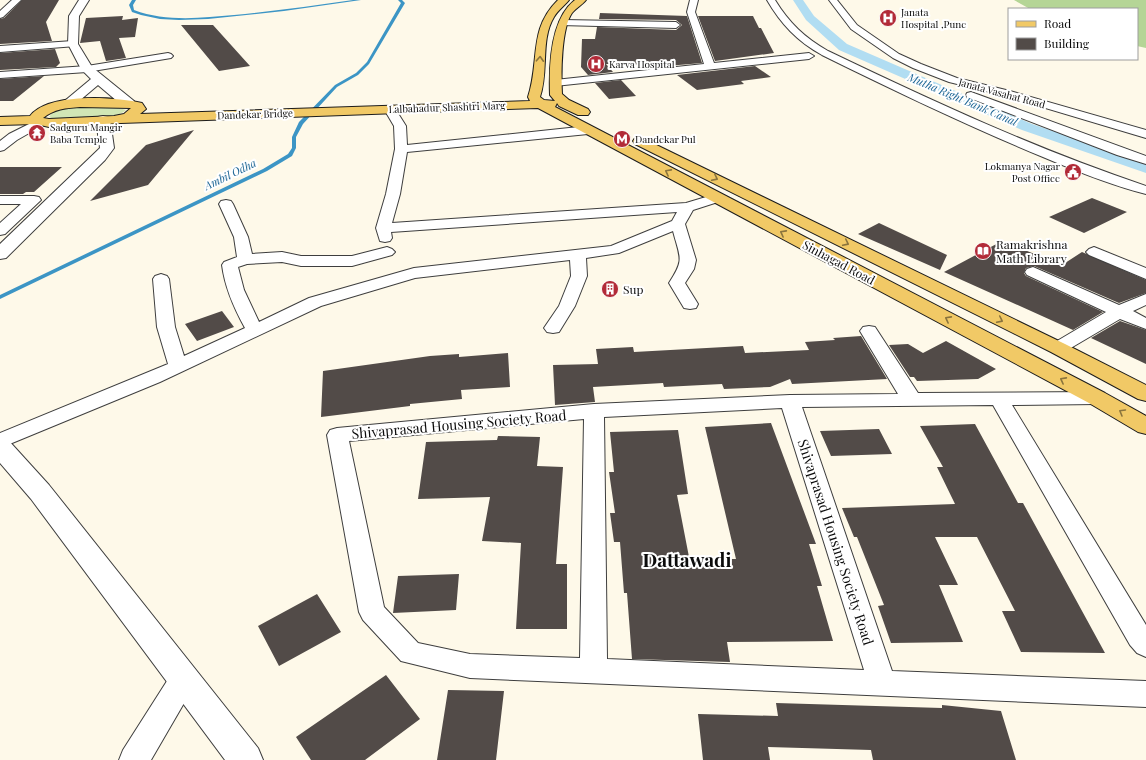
<svg xmlns="http://www.w3.org/2000/svg" width="1146" height="760" viewBox="0 0 1146 760" font-family="'Playfair Display',serif">
  <style>
    .green { fill: #d1e6b5 }
    .forest { fill: #b5d596 }
    .lines { fill: none; stroke-linecap: round; stroke-linejoin: round }
    .stream { fill: #3c95c5; fill-rule: evenodd }
    .canal { fill: #b1ddf2; fill-rule: evenodd }
    .building { fill: #524b48 }
    .minor-casing { stroke: #3e3e3e; stroke-width: 2 }
    .tertiary-casing { stroke: #3e3e3e; stroke-width: 2 }
    .primary-casing { stroke: #1c1c1c; stroke-width: 2 }
    .minor { fill: #fff; fill-rule: evenodd }
    .tertiary { fill: #fff; fill-rule: evenodd }
    .primary { fill: #f1c966; fill-rule: evenodd }
    .oneway { stroke: #8a743d }
    .labels { text-anchor: middle; dominant-baseline: central; stroke-width: 4; stroke-linejoin: round; paint-order: stroke }
    .far-poi-label { font-size: 10px; fill: #0b0b0b; stroke: #fff; text-anchor: start }
    .far-street-label { font-size: 10px; fill: #0b0b0b; stroke: #fff }
    .far-water-label { font-size: 11px; font-style: italic; fill: #1c6595; stroke: #fff }
    .poi-label { font-size: 12px; fill: #0b0b0b; stroke: #fff; text-anchor: start }
    .street-label { font-size: 12px; fill: #0b0b0b; stroke: #fff }
    .near-street-label { font-size: 14px; fill: #0b0b0b; stroke: #fff }
    .near-district-label { font-size: 19px; font-weight: bold; fill: #0b0b0b; stroke: #fff }
  </style>
  <rect width="100%" height="100%" fill="#fef9e9"/>
  <!-- green -->
  <path class="green" d="M64,108h55l7,2c-8,10 -56,8 -71,9l-6,-2 3,-4z"/>
  <!-- forest -->
  <path class="forest" d="M1014,0h132v48l-9,-2v-37h-107z"/>
  <g class="lines">
    <!-- stream -->
    <path class="stream" d="M132,0h4l-3,5 1,5c32,12 67,8 100,5 40,-4 79,-9 119,-15h8l-77,11 -76,8 -29,1 -19,-1 -19,-4 -9,-3 -3,-7z
      M398,0h4l3,3 -36,61 -11,11 -21,12 -34,37 -7,13v11l-4,8 -25,15 -267,128v-4l263,-126 25,-15 4,-6v-11l7,-15 36,-37 21,-12 11,-11 34,-59z"/>
    <!-- canal -->
    <path class="canal" d="M793,0h10l11,16 33,28 185,80 114,38v11l-124,-43 -183,-80 -33,-30z"/>
  </g>
  <!-- building -->
  <path class="building" d="M22,0h37l-13,22 6,19 -52,3v-25l4,-1z
    M600,13l87,3 15,47 -35,3 -2,-1 -59,-1 7,8 -25,3 -7,-8 1,-28h13l2,-12 79,3 6,-5 -6,-5 -77,-1z
    M123,16l-1,4 16,-2 -3,19 -16,1 7,20 -20,3 -6,-20 -20,2 6,-25z
    M698,16h55l6,12h2l13,25 -59,8z
    M181,25h32l37,41 -31,5z
    M55,49l5,14 -4,4 -56,3v-17z
    M755,66l16,11 -30,4 3,3 -47,6 -20,-15z
    M44,76l-31,25h-13v-22z
    M621,80l15,16 -27,3 -14,-16z
    M194,130l-46,55 -58,16 56,-56z
    M0,167h62l-28,25h-8l-3,2h-23z
    M1092,198l35,14 -43,21 -35,-16z
    M879,223l68,32 -7,15 -82,-36z
    M1002,241l60,24 20,-13 64,28v13l-27,10 -85,-37 -8,2 -2,5 2,3 77,36 -30,18 -129,-58z
    M222,311l12,16 -37,14 -12,-17z
    M1120,321l26,9v34l-55,-26z
    M861,336l26,43 -95,5 -2,-5 -20,8 -46,2 -2,-5 -58,3 -1,-4 -70,4 2,15 -40,3 -2,-40 45,-1 -2,-15 37,-2 1,5 109,-6 2,7 64,-3 -4,-8 30,-2 -2,-2z
    M946,341l50,28 -18,10 -61,2 -3,-4h-4l-21,-32 19,-1 15,9z
    M508,353l2,34 -49,3 1,9 -52,5v2l-89,11 2,-46 107,-15 29,-2v3z
    M771,423l45,121h-7l13,42h-5l16,55 -106,1 3,20 -98,-3 -5,-66h-3l-4,-51h-6l-4,-29h5l-6,-41h5l-4,-40 68,-2 10,64 -11,1 12,62h9v2h38l-31,-132z
    M975,424l43,79h5l82,150 -84,-1 -19,-41h13l-38,-74h-42l23,48h-19l24,57 -72,1 -13,-37 6,-1 -27,-68h-3l-12,-29 113,-4 -18,-37h6l-23,-41z
    M879,429l13,25 -61,2 -11,-25z
    M498,436l42,1 -3,29 26,1 -7,97h11v65h-51l5,-86 -39,-2 8,-44 -72,2 8,-57 71,-2z
    M459,574l-3,36 -63,3 5,-37z
    M317,594l24,38 -62,34 -21,-40z
    M386,675l34,44 -55,41h-54l-15,-23z
    M448,690l56,1 -8,69h-59z
    M776,703l166,5v-3l59,6 15,49h-143l-2,-10 -103,-3 2,13h-67l-5,-46 80,2z"/>
  <g class="lines">
    <!-- minor casing -->
    <g class="minor-casing">
      <path id="minor" d="M12,0h9l-18,17 -3,1v-7z
        M690,0h8l-3,12 19,51 95,-10 5,3 -5,3 -254,27 -5,-3 5,-3 149,-16 -17,-52z
        M767,0h8c14,23 30,38 53,51 104,50 208,98 318,135v8c-35,-9 -70,-23 -103,-37 -75,-31 -148,-66 -221,-102 -25,-14 -41,-31 -55,-55z
        M829,0h8l20,25 42,29 22,10 36,14 53,13 136,39v8l-144,-43 -53,-13 -36,-14 -20,-10 -42,-29z
        M563,20l113,2 4,3 -4,3 -116,-3 -1,-2 1,-2z
        M73,41l5,3 -2,2 -76,6v-6z
        M168,53l3,1 2,2 -2,2 -84,14 -87,6v-6l87,-6z
        M971,92l175,64v8l-29,-9 -150,-58 -1,-2 1,-2z
        M390,106l4,1 12,19 1,19 181,-19 4,1 2,3 -2,3 -4,1 -181,18 -7,42 -8,29 294,-20 30,-9 5,1 2,3 -2,3 -28,9 -8,14 11,36 -2,9 -9,14 13,21 -2,4 -6,1 -6,-1 -15,-25c16,-24 11,-25 4,-52l-54,22 -33,5 1,18 -12,30 -16,26 -6,1 -6,-1 -3,-4 15,-22 12,-30 -1,-16 -155,18 -94,28 -161,76 -160,66v-15l168,-69 -11,-37 -4,-48 2,-3 6,-2 6,2 2,3 6,48 9,29 61,-28c-11,-20 -20,-40 -23,-63l2,-3 13,-5 -3,-20 -15,-33 2,-3 5,-1 5,1 2,3 15,33 4,17 30,-2 19,4h51l35,-9 5,2 3,3 -3,3 -40,11h-51l-19,-4 -35,2 -9,3 6,23 15,32 50,-24 105,-30 197,-22 61,-25 5,-9 -286,20 1,6 -2,3 -5,1 -5,-1 -4,-13 10,-34 9,-45 -1,-23 -10,-17 2,-2z
        M41,118l4,2 2,2 -2,2 -28,16 -13,10 -4,1v-10l9,-7z
        M0,196h34l5,1 2,3 -36,34 -5,1v-12l21,-19h-21z
        M1094,247l52,21v11l-57,-24 -3,-3 3,-3z
        M1033,267l86,38 27,-11v11l-13,6 13,7v11l-26,-10 -56,33 -6,1 -6,-1 -3,-4 3,-4 54,-32 -79,-37 -2,-3 2,-3z
        M869,326l6,1 43,66 179,-1 7,2 3,4 -3,4 -7,2 -85,1 134,220v32l-9,-4 -7,-8 -137,-240 -191,2 90,264 254,10v26l-676,-29 -69,-17 -38,-41 -4,-8 -32,-177 3,-5 7,-2 257,-24 196,-9 108,-1 -38,-63 3,-4zM782,408l82,262 -257,-11 -3,-242zM584,419l-4,239 -110,-4 -52,-11 -34,-36 -35,-166z
        M184,666l10,4 4,9 -47,81h-32l4,-10 51,-80z"/>
    </g>
    <!-- tertiary casing -->
    <g class="tertiary-casing">
      <path id="tertiary" d="M79,0h10l-10,16 -1,28 14,23 42,34 1,3 -1,3h-10l-26,-22 -26,22h-10l-1,-3 30,-25 -10,-10 -13,-25 1,-28z
        M103,116l5,1 2,3 4,28 -9,12 -99,98 -6,1v-15l100,-96 -4,-28 2,-3z
        M0,439l9,2 40,44 209,263 5,12h-38l-194,-261 -31,-36z"/>
    </g>
    <!-- primary casing -->
    <g class="primary-casing">
      <path id="primary" d="M558,0h11c-5,6 -11,10 -15,17 -14,23 -5,54 -14,80l4,3 11,1 -5,-6c-1,-29 0,-76 25,-95h11c-4,5 -10,8 -14,13 -11,16 -11,61 -10,81l7,6 19,9 2,3 -2,3h-10l-19,-9 -2,-3 -2,4 550,286 41,23v18l-8,-2 -49,-29 -551,-295 -417,15 -72,4 -13,-3 -36,1v-8l30,-1c19,-24 85,-19 112,-13l4,6 -6,5 390,-13 -2,-4c12,-36 0,-68 30,-97zM80,107l51,1 -7,6 -10,2 -65,3 -6,-1c11,-9 23,-10 37,-11z
        M640,137l425,207 81,41v16l-8,-2 -87,-47 -416,-208 -2,-3 2,-3z"/>
    </g>
    <!-- minor -->
    <use href="#minor" class="minor"/>
    <!-- tertiary -->
    <use href="#tertiary" class="tertiary"/>
    <!-- primary -->
    <use href="#primary" class="primary"/>
  </g>
  <!-- one-way arrows -->
  <defs><path id="oneway-chevron" d="M-2-3.5L2.5 0L-2 3.5" fill="none" stroke-width="1.6" stroke-linecap="round" stroke-linejoin="round"/></defs>
  <g class="oneway">
    <use href="#oneway-chevron" transform="translate(540 59) rotate(-87)"/>
    <use href="#oneway-chevron" transform="translate(668 172) rotate(-152)"/>
    <use href="#oneway-chevron" transform="translate(715 178) rotate(26)"/>
    <use href="#oneway-chevron" transform="translate(783 233) rotate(-152)"/>
    <use href="#oneway-chevron" transform="translate(846 243) rotate(26)"/>
    <use href="#oneway-chevron" transform="translate(948 319) rotate(-152)"/>
    <use href="#oneway-chevron" transform="translate(1000 320) rotate(26)"/>
    <use href="#oneway-chevron" transform="translate(1063 380) rotate(-152)"/>
    <use href="#oneway-chevron" transform="translate(1122 412) rotate(-150)"/>
  </g>
  <!-- icons -->
  <defs>
    <g id="hospital-disc" transform="scale(0.9)"><circle r="9.5" fill="#b22b38" stroke="#fff"/><path d="M-5-5h3v3.5h4V-5h3V5h-3V1.5h-4V5h-3Z" fill="#fff"/></g>
    <g id="temple-disc" transform="scale(0.9)"><circle r="9.5" fill="#b22b38" stroke="#fff"/><path d="M0-6L5-2H3V0L6.5 2.5H4V6H1.5V3h-3V6H-4V2.5H-6.5L-3 0V-2H-5Z" fill="#fff"/></g>
    <g id="metro-disc" transform="scale(0.9)"><circle r="9.5" fill="#b22b38" stroke="#fff"/><path d="M-5.5 5V-5H-3L0 0L3-5H5.5V5H3V-.5L0 4L-3-.5V5Z" fill="#fff"/></g>
    <g id="civic-disc" transform="scale(0.9)"><circle r="9.5" fill="#b22b38" stroke="#fff"/><path d="M-.6-6.5H3V-4.5H.6V-3L4-1V1h2V6H-6V1h2V-1L-.6-3ZM-1.2 2.5V6h2.4V2.5Z" fill="#fff"/></g>
    <g id="library-disc" transform="scale(0.9)"><circle r="9.5" fill="#b22b38" stroke="#fff"/><path d="M-6-4Q-3-5.5-.7-3.5V5Q-3 3-6 4ZM6-4Q3-5.5 .7-3.5V5Q3 3 6 4Z" fill="#fff"/></g>
    <g id="building-disc" transform="scale(0.9)"><circle r="9.5" fill="#b22b38" stroke="#fff"/><path d="M-4-6H4V6H1V3H-1V6H-4ZM-2.5-4.3h1.7v1.8h-1.7ZM.8-4.3h1.7v1.8H.8ZM-2.5-1h1.7V.8h-1.7ZM.8-1h1.7V.8H.8Z" fill="#fff"/></g>
  </defs>
  <g fill-rule="evenodd">
    <use href="#hospital-disc" x="888" y="18"/>
    <use href="#hospital-disc" x="596" y="64"/>
    <use href="#temple-disc" x="37" y="133"/>
    <use href="#metro-disc" x="622" y="139"/>
    <use href="#civic-disc" x="1073" y="172"/>
    <use href="#library-disc" x="983" y="251"/>
    <use href="#building-disc" x="610" y="289"/>
  </g>
  <g class="labels">
    <!-- far-poi labels -->
    <g class="far-poi-label">
      <text x="901" y="12">Janata<tspan x="901" dy="12">Hospital ,Pune</tspan></text>
      <text x="609" y="64">Karva Hospital</text>
      <text x="50" y="127">Sadguru Mangir<tspan x="50" dy="12">Baba Temple</tspan></text>
      <text x="635" y="139">Dandekar Pul</text>
      <text x="1060" y="166" text-anchor="end">Lokmanya Nagar<tspan x="1060" dy="12">Post Office</tspan></text>
    </g>
    <!-- far-street labels -->
    <g class="far-street-label">
      <text transform="translate(1002 93) rotate(15)">Janata Vasahat Road</text>
      <text transform="translate(447 107) rotate(-2)">Lalbahadur Shashtri Marg</text>
      <text transform="translate(255 114) rotate(-2)">Dandekar Bridge</text>
    </g>
    <!-- far-water labels -->
    <g class="far-water-label">
      <text transform="translate(963 99) rotate(23)">Mutha Right Bank Canal</text>
      <text transform="translate(230 174) rotate(-26)">Ambil Odha</text>
    </g>
    <!-- poi labels -->
    <g class="poi-label">
      <text x="996" y="244">Ramakrishna<tspan x="996" dy="14">Math Library</tspan></text>
      <text x="623" y="289">Sup</text>
    </g>
    <!-- street labels -->
    <g class="street-label">
      <text transform="translate(839 262) rotate(28)">Sinhagad Road</text>
    </g>
    <!-- near-street labels -->
    <g class="near-street-label">
      <text transform="translate(459 424) rotate(-5)">Shivaprasad Housing Society Road</text>
      <text transform="translate(836 542) rotate(72)">Shivaprasad Housing Society Road</text>
    </g>
    <!-- near-district labels -->
    <g class="near-district-label">
      <text x="687" y="559">Dattawadi</text>
    </g>
  </g>
  <!-- legend -->
  <rect x="1008" y="8" width="130" height="52" fill="#ffffff" stroke="#9d9d9d"/>
  <rect x="1016" y="21" width="20" height="6" fill="#f1c966" stroke="#9d9d9d"/>
  <text x="1044" y="28" font-size="12" fill="#0b0b0b">Road</text>
  <rect x="1016" y="38" width="20" height="12" fill="#524b48" stroke="#9d9d9d"/>
  <text x="1044" y="48" font-size="12" fill="#0b0b0b">Building</text>
</svg>
